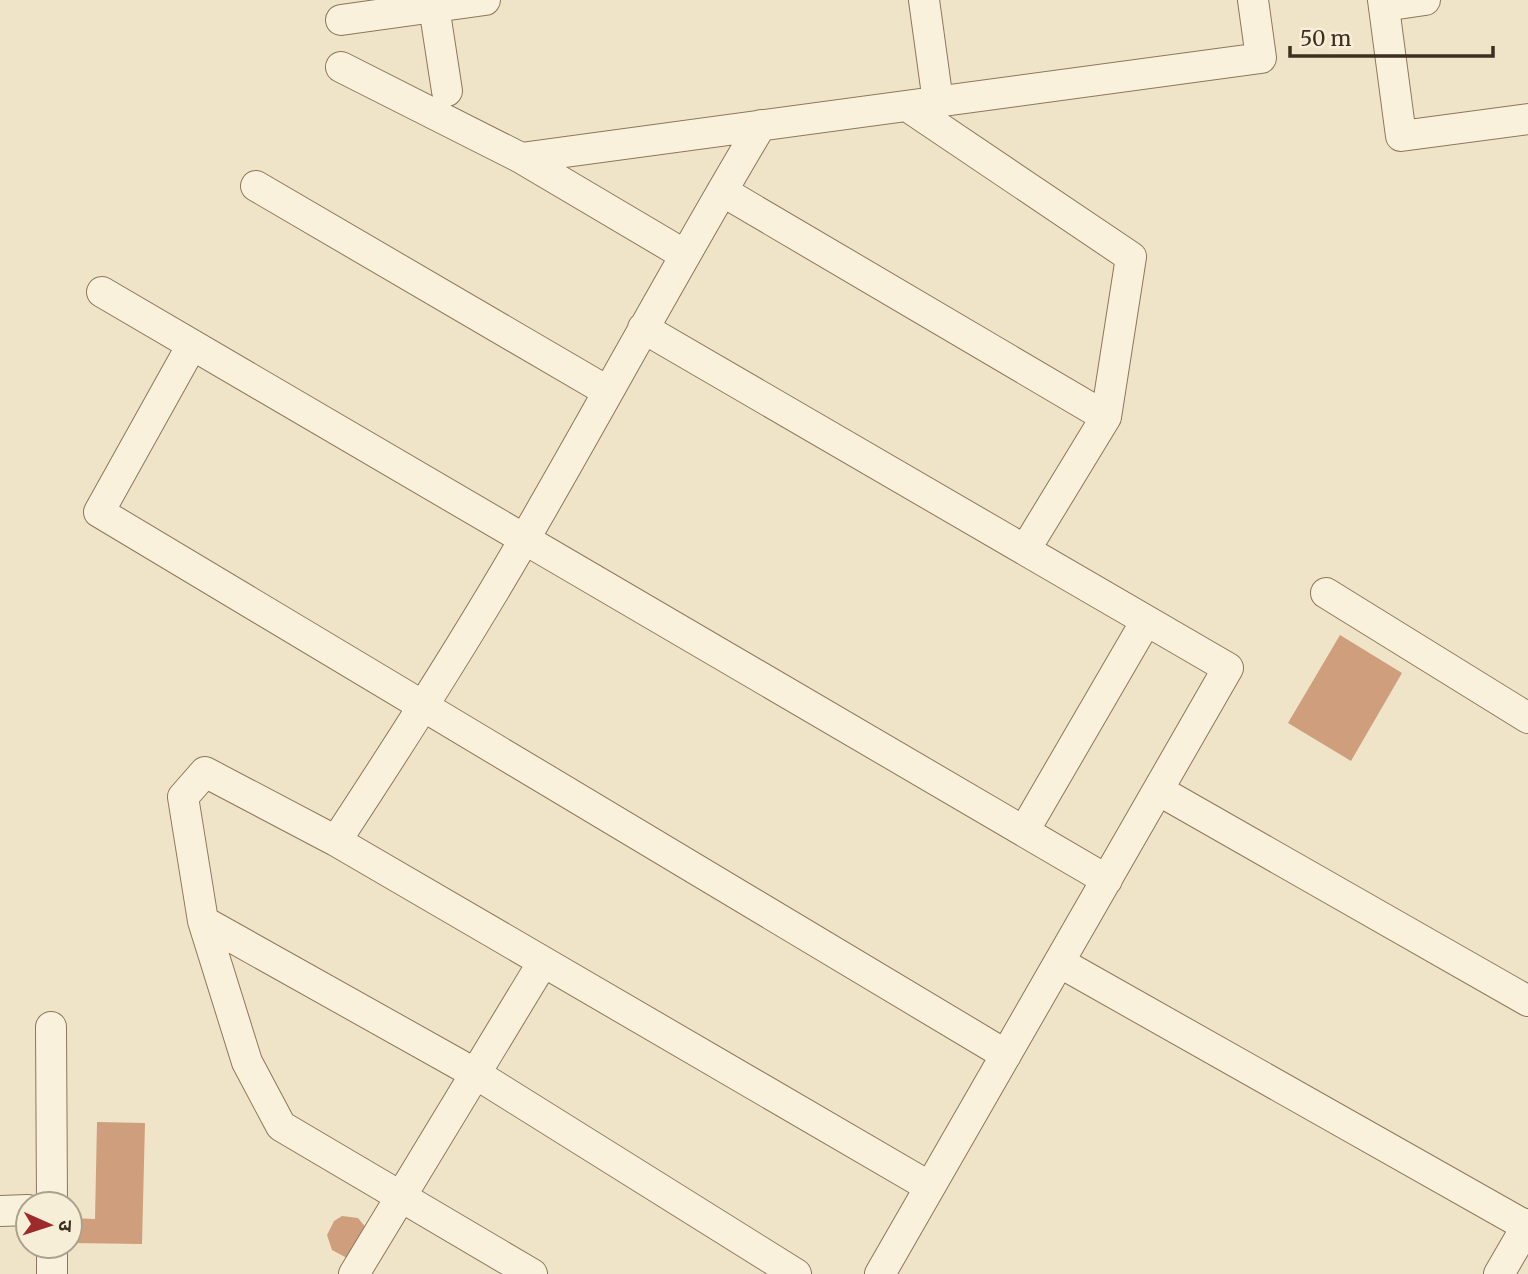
<svg xmlns="http://www.w3.org/2000/svg" width="1528" height="1274" viewBox="0 0 1528 1274" font-family="Merriweather,'Noto Sans Devanagari',serif">
  <style>
    .building { fill: #cf9f7d }
    .lines { fill: none; stroke-linecap: round; stroke-linejoin: round }
    .minor-casing { stroke: #8d765c; stroke-width: 32 }
    .minor { stroke: #faf1dc; stroke-width: 30 }
  </style>
  <rect width="100%" height="100%" fill="#f0e4c8"/>
  <!-- building -->
  <path class="building" d="M1340,635l62,38 -51,88 -63,-38z
    M97,1122l48,1 -3,121 -72,-1v-25l25,1z
    M342,1216l16,2 10,12 -21,28 -15,-8 -5,-15 7,-14z"/>
  <g class="lines">
    <!-- minor casing -->
    <g class="minor-casing">
      <path id="minor" d="M433,0l14,91
        M924,0l14,102
        M1383,0l18,136 127,-17
        M1384,6l41,-6
        M341,20l144,-20
        M341,67l180,91 164,97
        M907,106l224,151 -25,160 -81,133
        M521,158l740,-100 -8,-58
        M256,186l351,205
        M722,191l384,226
        M102,292l1005,588
        M643,328l585,340 -348,606
        M192,345l-93,167 907,543
        M1326,593l202,125
        M1158,790l370,211
        M1024,831l122,-210
        M336,841c65,-99 129,-199 188,-301 80,-138 155,-278 237,-415
        M203,921l273,153 320,200
        M1059,962l469,265
        M51,1027l1,177
        M0,1211l28,-1
        M52,1274v-28
        M354,1274l189,-312
        M532,1274l-251,-148 -34,-64 -44,-141 -20,-124 22,-25 131,69 594,346
        M1499,1274l29,-50"/>
    </g>
    <!-- minor -->
    <use href="#minor" class="minor"/>
  </g>
  <!-- north arrow -->
  <g transform="translate(49 1225) rotate(93)"><circle r="33" fill="#f7eed8" stroke="#ada18e" stroke-width="2"/>
  <path d="M0-5L12 26L0 18L-12 26Z" fill="#9e2a2b"/>
  <text y="-10" font-size="19" font-weight="bold" text-anchor="middle" fill="#3d2e20">उ</text>
  </g>
  <!-- scale -->
  <path d="M1290 46v10h203v-10" fill="none" stroke="#3d2e20" stroke-width="3.5"/>
  <text x="1300" y="46" font-size="21" fill="#3d2e20" stroke="#f7eed8" stroke-width="5" paint-order="stroke">50 m</text>
</svg>
